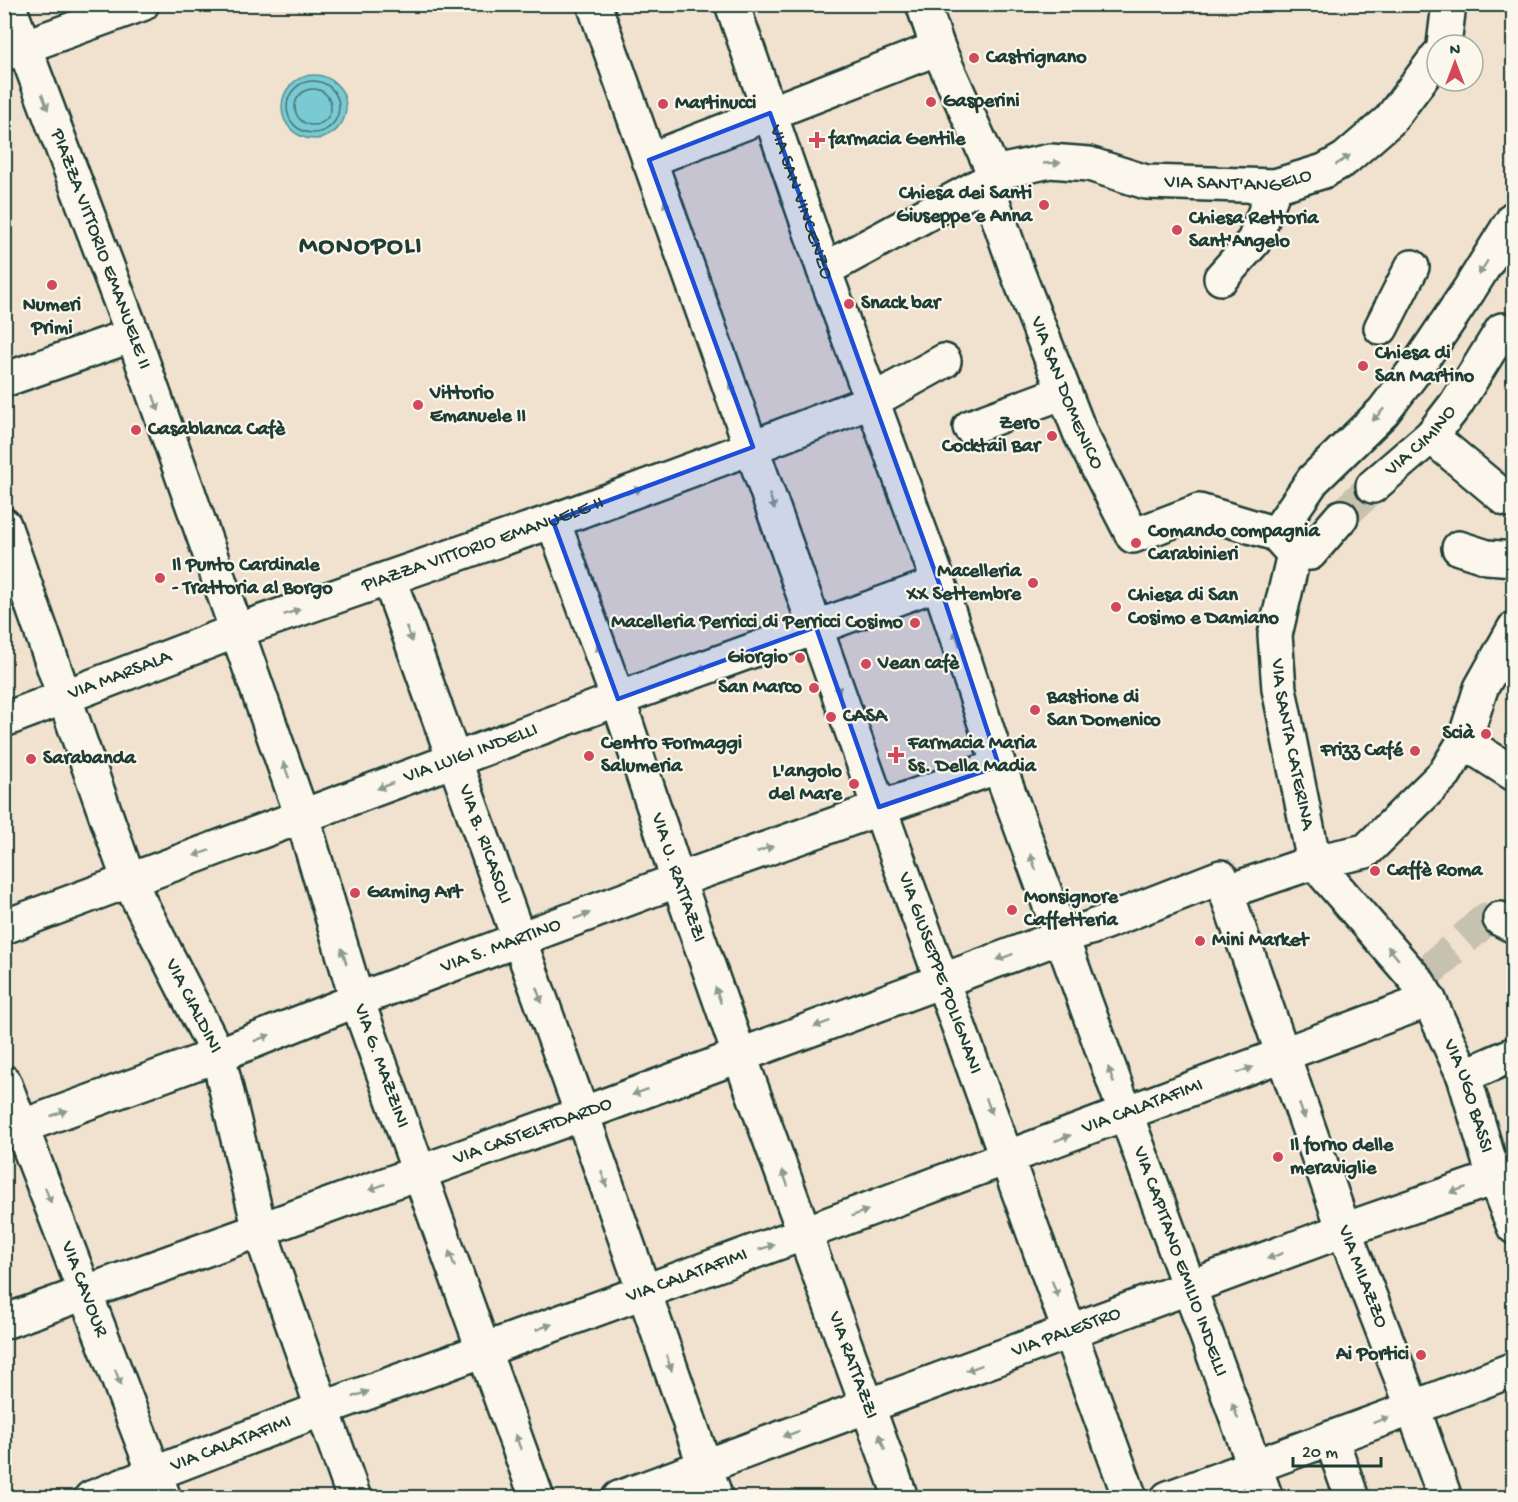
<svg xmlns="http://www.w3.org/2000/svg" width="1518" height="1502" viewBox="0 0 1518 1502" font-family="'Gochi Hand',sans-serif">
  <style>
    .water { fill: #7acad3; stroke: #569293; stroke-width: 1.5 }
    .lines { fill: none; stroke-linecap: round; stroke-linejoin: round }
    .shore { stroke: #437574; stroke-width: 1.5 }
    .minor-tunnel { stroke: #c7c1b0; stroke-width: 33; stroke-dasharray: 33 16; stroke-linecap: butt }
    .minor-casing { stroke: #1f3d34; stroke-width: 38 }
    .minor { stroke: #fbf7ec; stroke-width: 33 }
    .oneway { fill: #8d9a90 }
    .marked { fill: #1d4ed8; fill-opacity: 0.2; stroke: #1d4ed8; stroke-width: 4.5; stroke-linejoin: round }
    .poi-dot { fill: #d1495b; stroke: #fbf7ec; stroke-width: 2 }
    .labels { text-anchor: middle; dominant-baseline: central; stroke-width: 4.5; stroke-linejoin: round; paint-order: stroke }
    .poi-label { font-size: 20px; font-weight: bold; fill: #1f3d34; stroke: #fbf7ec; text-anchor: start }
    .street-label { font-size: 20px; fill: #1f3d34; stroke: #fbf7ec }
    .district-label { font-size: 26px; font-weight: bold; letter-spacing: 1.5px; fill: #1f3d34; stroke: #fbf7ec }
  </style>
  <rect width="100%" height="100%" fill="#f1e2cf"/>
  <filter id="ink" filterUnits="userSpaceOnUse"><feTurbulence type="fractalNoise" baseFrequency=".0167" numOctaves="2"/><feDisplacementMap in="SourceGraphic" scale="12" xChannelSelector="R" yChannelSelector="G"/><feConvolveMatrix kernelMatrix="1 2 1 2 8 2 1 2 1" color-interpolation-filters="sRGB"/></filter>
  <g filter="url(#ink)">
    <!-- water -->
    <path class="water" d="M282 107a32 32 0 1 1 64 0a32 32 0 1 1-64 0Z"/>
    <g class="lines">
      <!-- shore -->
      <path class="shore" d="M287 107a26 26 0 1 1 52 0a26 26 0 1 1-52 0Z
        M295 107a18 18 0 1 1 36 0a18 18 0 1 1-36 0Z"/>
      <!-- minor-tunnel -->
      <path class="minor-tunnel" d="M1341,517l32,-31
        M1428,972l58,-53 7,-2 7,2"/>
      <!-- minor casing -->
      <g class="minor-casing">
        <g id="minor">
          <path id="s1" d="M8,4l125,331 169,481 55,184 180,498"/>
          <path id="s2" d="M594,4l285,803 251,691"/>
          <path id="s3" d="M732,4l92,266 115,313 60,183 267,732"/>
          <path d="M923,4l15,44 56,125"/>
          <path d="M1444,45l5,-41"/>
          <path d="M4,54l138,-50"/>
          <path d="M649,160l289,-112"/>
          <path id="s4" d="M994,173l56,-12 39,3 57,18 129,4 49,-15 21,-12 45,-39 47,-63"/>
          <path id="s5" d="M986,182l31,89 64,164 52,101 66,-25 77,23 18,20"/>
          <path d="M824,270l162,-88 8,-9"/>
          <path d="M1221,278l33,-37 21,-55"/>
          <path d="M1381,328l31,-61"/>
          <path d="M4,380l129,-45"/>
          <path d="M970,427l94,-35"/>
          <path d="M1432,435l7,8 67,56 8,2"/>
          <path id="s6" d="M1373,486l59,-51 24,-31 46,-74"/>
          <path id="s7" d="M553,521l65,178 60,181 61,174 162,444"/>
          <path id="s8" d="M4,525l125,356 89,174 42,176 94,267"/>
          <path d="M1276,534l37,-54 70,-68 32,-42 54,-80 45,-72"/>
          <path d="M1459,548l28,9 27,2"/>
          <path id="s9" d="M1294,554l-19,81 4,54 35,173"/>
          <path d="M1294,554l16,-1 31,-36"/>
          <path id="s10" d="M389,579l193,535 134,384"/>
          <path id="s11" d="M4,720l232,-89 317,-110 200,-74 119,-46 72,-40"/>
          <path d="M1464,742l50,32"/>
          <path id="s12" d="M1314,862l104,120 11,18 35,76 30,101 20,50"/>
          <path d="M1226,892l88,-30 52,-11 79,-78 19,-31 17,-54 33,-59"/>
          <path d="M1500,919l14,7"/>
          <path id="s13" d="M4,927l614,-228 321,-116"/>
          <path d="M1464,1076l50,-22"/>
          <path id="s14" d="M4,1082l160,416"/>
          <path id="s15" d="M4,1133l214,-78 139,-55 321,-120 321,-114"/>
          <path id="s16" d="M4,1322l578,-208 478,-177 30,-9 131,-51 123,353 69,178 32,90"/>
          <path d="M1331,1438l21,60"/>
          <path id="s17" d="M91,1498l231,-89 483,-176 624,-233"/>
          <path id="s18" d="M619,1498l725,-268 170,-59"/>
          <path d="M1168,1498l245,-90 101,-39"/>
        </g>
      </g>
      <!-- minor -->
      <use href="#minor" class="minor"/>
    </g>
    <!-- one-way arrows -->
    <defs><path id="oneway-solid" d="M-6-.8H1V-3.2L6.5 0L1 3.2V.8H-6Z" transform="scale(1.5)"/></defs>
    <g class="oneway">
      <use href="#oneway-solid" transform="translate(45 102) rotate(69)"/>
      <use href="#oneway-solid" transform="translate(1343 160) rotate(-34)"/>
      <use href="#oneway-solid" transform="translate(1052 163) rotate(-3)"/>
      <use href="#oneway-solid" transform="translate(667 208) rotate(-110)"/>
      <use href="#oneway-solid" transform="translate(1483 268) rotate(122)"/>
      <use href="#oneway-solid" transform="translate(733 391) rotate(-110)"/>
      <use href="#oneway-solid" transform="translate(156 403) rotate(71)"/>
      <use href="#oneway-solid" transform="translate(1378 415) rotate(133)"/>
      <use href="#oneway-solid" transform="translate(634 491) rotate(-21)"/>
      <use href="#oneway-solid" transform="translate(772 502) rotate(71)"/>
      <use href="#oneway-solid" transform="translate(292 612) rotate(-19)"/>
      <use href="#oneway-solid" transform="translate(409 634) rotate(70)"/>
      <use href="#oneway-solid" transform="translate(957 638) rotate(-108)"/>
      <use href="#oneway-solid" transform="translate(600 652) rotate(-110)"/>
      <use href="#oneway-solid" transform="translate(706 667) rotate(160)"/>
      <use href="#oneway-solid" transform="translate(837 686) rotate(71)"/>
      <use href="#oneway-solid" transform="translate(286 770) rotate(-110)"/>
      <use href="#oneway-solid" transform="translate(385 786) rotate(160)"/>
      <use href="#oneway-solid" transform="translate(765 849) rotate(-20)"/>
      <use href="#oneway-solid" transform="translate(202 853) rotate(160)"/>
      <use href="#oneway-solid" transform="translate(1033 862) rotate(-110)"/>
      <use href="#oneway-solid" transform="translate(582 916) rotate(-21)"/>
      <use href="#oneway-solid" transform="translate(1393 953) rotate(-130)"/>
      <use href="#oneway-solid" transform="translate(344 956) rotate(-107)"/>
      <use href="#oneway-solid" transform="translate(1005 957) rotate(160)"/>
      <use href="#oneway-solid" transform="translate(539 995) rotate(70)"/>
      <use href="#oneway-solid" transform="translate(718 995) rotate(-109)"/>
      <use href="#oneway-solid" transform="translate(822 1024) rotate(160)"/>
      <use href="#oneway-solid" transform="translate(262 1038) rotate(-22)"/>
      <use href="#oneway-solid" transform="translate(1245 1070) rotate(-20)"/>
      <use href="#oneway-solid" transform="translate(1111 1075) rotate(-110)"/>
      <use href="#oneway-solid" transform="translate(640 1092) rotate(159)"/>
      <use href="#oneway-solid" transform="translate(989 1106) rotate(70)"/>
      <use href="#oneway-solid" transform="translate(1302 1111) rotate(70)"/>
      <use href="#oneway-solid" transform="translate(59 1113) rotate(-20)"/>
      <use href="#oneway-solid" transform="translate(1063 1138) rotate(-20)"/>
      <use href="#oneway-solid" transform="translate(785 1178) rotate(-110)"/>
      <use href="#oneway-solid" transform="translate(604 1179) rotate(71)"/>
      <use href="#oneway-solid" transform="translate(377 1187) rotate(160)"/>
      <use href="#oneway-solid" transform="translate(1458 1190) rotate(161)"/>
      <use href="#oneway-solid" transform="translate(48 1195) rotate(69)"/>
      <use href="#oneway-solid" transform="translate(860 1213) rotate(-20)"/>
      <use href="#oneway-solid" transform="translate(767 1247) rotate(-19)"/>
      <use href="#oneway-solid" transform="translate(1275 1256) rotate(160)"/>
      <use href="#oneway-solid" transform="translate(452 1259) rotate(-110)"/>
      <use href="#oneway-solid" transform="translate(1055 1289) rotate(70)"/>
      <use href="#oneway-solid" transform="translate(544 1327) rotate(-20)"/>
      <use href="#oneway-solid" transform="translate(669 1363) rotate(71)"/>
      <use href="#oneway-solid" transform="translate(974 1368) rotate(160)"/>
      <use href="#oneway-solid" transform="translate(118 1377) rotate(69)"/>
      <use href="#oneway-solid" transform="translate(361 1394) rotate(-20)"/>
      <use href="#oneway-solid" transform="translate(1235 1411) rotate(-110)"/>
      <use href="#oneway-solid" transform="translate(1381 1420) rotate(-20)"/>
      <use href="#oneway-solid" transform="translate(791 1434) rotate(160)"/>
      <use href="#oneway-solid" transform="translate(518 1442) rotate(-110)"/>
      <use href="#oneway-solid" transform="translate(882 1442) rotate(-110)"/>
    </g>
  </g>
  <!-- marked area -->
  <path class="marked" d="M770,113l169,470 60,183 -120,41 -63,-180 -198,72 -65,-178 200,-74 -104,-287z"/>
  <!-- markers -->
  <g class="poi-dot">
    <circle cx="974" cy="58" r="6"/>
    <circle cx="931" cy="102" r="6"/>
    <circle cx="663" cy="104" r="6"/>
    <path d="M814 131h6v6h6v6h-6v6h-6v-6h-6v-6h6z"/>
    <circle cx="1044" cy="205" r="6"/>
    <circle cx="1177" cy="230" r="6"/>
    <circle cx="52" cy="285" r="6"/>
    <circle cx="849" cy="304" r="6"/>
    <circle cx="1363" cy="366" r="6"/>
    <circle cx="418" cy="405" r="6"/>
    <circle cx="136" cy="430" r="6"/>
    <circle cx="1052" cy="436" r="6"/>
    <circle cx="1136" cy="543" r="6"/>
    <circle cx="160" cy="578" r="6"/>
    <circle cx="1033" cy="583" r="6"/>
    <circle cx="1116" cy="607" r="6"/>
    <circle cx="915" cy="623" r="6"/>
    <circle cx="800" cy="658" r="6"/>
    <circle cx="866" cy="664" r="6"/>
    <circle cx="814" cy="688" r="6"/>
    <circle cx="1035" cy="710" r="6"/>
    <circle cx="831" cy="717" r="6"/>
    <circle cx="1486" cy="734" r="6"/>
    <circle cx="1415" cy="751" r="6"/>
    <path d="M893 746h6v6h6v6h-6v6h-6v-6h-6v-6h6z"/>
    <circle cx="589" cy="756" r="6"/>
    <circle cx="31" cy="759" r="6"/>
    <circle cx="854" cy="784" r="6"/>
    <circle cx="1375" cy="871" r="6"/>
    <circle cx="355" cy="893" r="6"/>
    <circle cx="1012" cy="910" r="6"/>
    <circle cx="1200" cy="941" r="6"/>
    <circle cx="1278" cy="1157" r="6"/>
    <circle cx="1421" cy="1355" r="6"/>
  </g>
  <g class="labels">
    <!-- poi labels -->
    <g class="poi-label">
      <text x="986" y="58">Castrignano</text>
      <text x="943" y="102">Gasperini</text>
      <text x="675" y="104">Martinucci</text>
      <text x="829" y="140">farmacia Gentile</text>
      <text x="1032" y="194" text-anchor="end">Chiesa dei Santi<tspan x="1032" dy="23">Giuseppe e Anna</tspan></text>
      <text x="1189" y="219">Chiesa Rettoria<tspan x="1189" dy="23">Sant'Angelo</tspan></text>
      <text x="861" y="304">Snack bar</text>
      <text x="52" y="306" text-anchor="middle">Numeri<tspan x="52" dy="23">Primi</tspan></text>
      <text x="1375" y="354">Chiesa di<tspan x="1375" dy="23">San Martino</tspan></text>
      <text x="430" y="394">Vittorio<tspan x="430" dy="23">Emanuele II</tspan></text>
      <text x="1040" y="424" text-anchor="end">Zero<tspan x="1040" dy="23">Cocktail Bar</tspan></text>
      <text x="148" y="430">Casablanca Cafè</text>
      <text x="1148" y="532">Comando compagnia<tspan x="1148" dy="23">Carabinieri</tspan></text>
      <text x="172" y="566">Il Punto Cardinale<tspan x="172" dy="23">- Trattoria al Borgo</tspan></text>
      <text x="1021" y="572" text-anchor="end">Macelleria<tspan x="1021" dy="23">XX Settembre</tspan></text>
      <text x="1128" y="596">Chiesa di San<tspan x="1128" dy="23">Cosimo e Damiano</tspan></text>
      <text x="903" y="623" text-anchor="end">Macelleria Perricci di Perricci Cosimo</text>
      <text x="788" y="658" text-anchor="end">Giorgio</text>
      <text x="878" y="664">Vean cafè</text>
      <text x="802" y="688" text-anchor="end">San Marco</text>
      <text x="1047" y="698">Bastione di<tspan x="1047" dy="23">San Domenico</tspan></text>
      <text x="843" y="717">CASA</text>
      <text x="1474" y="734" text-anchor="end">Scià</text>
      <text x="601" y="744">Centro Formaggi<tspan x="601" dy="23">Salumeria</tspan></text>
      <text x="908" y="744">Farmacia Maria<tspan x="908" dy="23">Ss. Della Madia</tspan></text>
      <text x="1403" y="751" text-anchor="end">Frizz Café</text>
      <text x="43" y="759">Sarabanda</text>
      <text x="842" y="772" text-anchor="end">L'angolo<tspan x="842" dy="23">del Mare</tspan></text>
      <text x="1387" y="871">Caffè Roma</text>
      <text x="367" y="893">Gaming Art</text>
      <text x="1024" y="898">Monsignore<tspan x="1024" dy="23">Caffetteria</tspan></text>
      <text x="1212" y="941">Mini Market</text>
      <text x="1290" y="1146">Il forno delle<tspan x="1290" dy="23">meraviglie</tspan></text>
      <text x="1409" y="1355" text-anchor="end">Ai Portici</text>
    </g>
    <!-- street labels -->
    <g class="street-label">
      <text stroke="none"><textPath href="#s4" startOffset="249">VIA SANT'ANGELO</textPath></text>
      <text stroke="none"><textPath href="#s3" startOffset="210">VIA SAN VINCENZO</textPath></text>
      <text stroke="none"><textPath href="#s1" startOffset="262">PIAZZA VITTORIO EMANUELE II</textPath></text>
      <text stroke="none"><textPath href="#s5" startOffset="226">VIA SAN DOMENICO</textPath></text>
      <text stroke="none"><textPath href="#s6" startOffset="66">VIA CIMINO</textPath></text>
      <text stroke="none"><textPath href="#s11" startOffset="510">PIAZZA VITTORIO EMANUELE II</textPath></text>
      <text stroke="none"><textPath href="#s11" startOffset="124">VIA MARSALA</textPath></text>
      <text stroke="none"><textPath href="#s9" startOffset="194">VIA SANTA CATERINA</textPath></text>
      <text stroke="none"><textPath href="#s13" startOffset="498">VIA LUIGI INDELLI</textPath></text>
      <text stroke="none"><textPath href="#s10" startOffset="282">VIA B. RICASOLI</textPath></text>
      <text stroke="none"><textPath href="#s7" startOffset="378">VIA U. RATTAZZI</textPath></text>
      <text stroke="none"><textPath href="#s15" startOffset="531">VIA S. MARTINO</textPath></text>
      <text stroke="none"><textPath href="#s2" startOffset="1029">VIA GIUSEPPE POLIGNANI</textPath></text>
      <text stroke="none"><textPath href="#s8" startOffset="518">VIA CIALDINI</textPath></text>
      <text stroke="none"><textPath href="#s1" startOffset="1126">VIA G. MAZZINI</textPath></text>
      <text stroke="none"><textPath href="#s12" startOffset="284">VIA UGO BASSI</textPath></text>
      <text stroke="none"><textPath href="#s17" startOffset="1122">VIA CALATAFIMI</textPath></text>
      <text stroke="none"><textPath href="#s16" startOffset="562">VIA CASTELFIDARDO</textPath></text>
      <text stroke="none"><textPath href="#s3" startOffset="1335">VIA CAPITANO EMILIO INDELLI</textPath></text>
      <text stroke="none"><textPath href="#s17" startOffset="636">VIA CALATAFIMI</textPath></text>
      <text stroke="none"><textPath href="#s16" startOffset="1720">VIA MILAZZO</textPath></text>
      <text stroke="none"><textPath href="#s14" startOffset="222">VIA CAVOUR</textPath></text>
      <text stroke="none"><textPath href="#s18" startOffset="477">VIA PALESTRO</textPath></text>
      <text stroke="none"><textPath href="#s7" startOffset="896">VIA RATTAZZI</textPath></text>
      <text stroke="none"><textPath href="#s17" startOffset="150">VIA CALATAFIMI</textPath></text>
    </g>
    <!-- district labels -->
    <g class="district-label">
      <text x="361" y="247">MONOPOLI</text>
    </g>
  </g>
  <!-- margin -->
  <rect width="1518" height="1502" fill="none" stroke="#fbf7ec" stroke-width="24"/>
  <rect x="12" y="12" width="1494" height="1478" fill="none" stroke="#1f3d34" stroke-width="2" filter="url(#ink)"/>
  <!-- north arrow -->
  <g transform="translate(1455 63)"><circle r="28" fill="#fbf7ec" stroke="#a3ada2" stroke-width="1.5"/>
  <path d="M0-4.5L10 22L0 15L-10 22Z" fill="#d1495b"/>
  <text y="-9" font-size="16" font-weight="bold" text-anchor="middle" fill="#1f3d34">N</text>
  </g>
  <!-- scale -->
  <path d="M1293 1457v9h88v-9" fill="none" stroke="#1f3d34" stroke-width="3"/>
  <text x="1302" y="1457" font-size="18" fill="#1f3d34" stroke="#fbf7ec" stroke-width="4.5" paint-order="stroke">20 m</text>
</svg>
